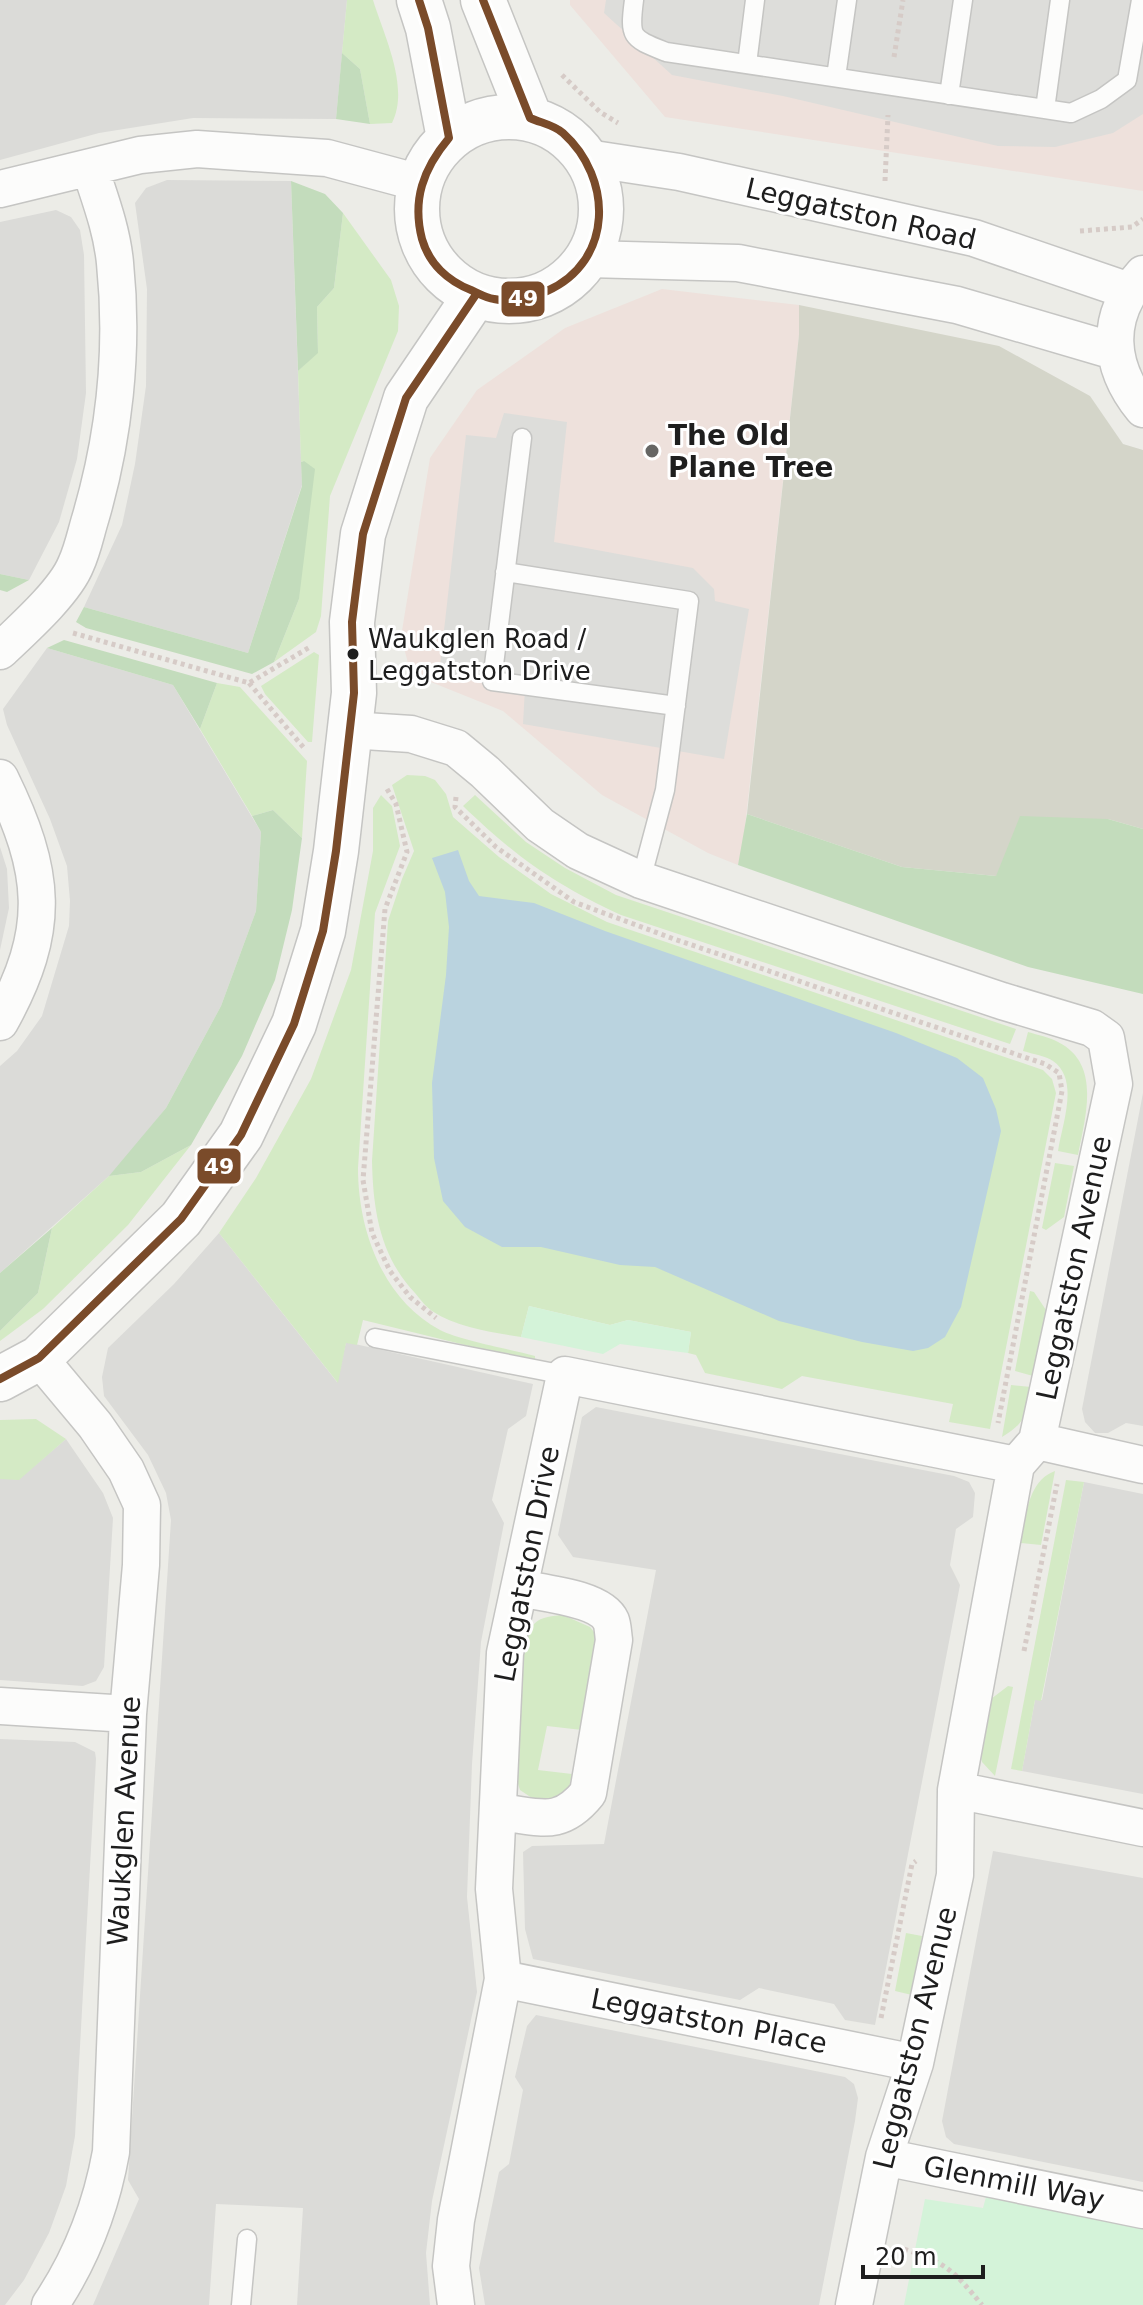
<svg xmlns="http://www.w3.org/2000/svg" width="1143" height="2305" viewBox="0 0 1143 2305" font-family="'DejaVu Sans',sans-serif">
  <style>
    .residential { fill: #dbdbd8 }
    .commercial { fill: #eee1dc }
    .construction { fill: #d4d5c9 }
    .grass { fill: #d4eac5 }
    .forest { fill: #c3dcbc }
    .park { fill: #d4f3d9 }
    .parking { fill: #ddddda }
    .water { fill: #bad3df }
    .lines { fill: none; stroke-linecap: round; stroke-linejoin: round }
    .service-casing { stroke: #c5c5c3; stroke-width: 21 }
    .minor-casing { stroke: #c5c5c3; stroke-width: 39 }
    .tertiary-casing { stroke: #c5c5c3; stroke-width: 47 }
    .path { stroke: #d6cbc7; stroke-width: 5; stroke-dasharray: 4 4; stroke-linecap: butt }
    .service { stroke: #fcfcfb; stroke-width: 18 }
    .minor { stroke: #fcfcfb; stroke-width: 36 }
    .tertiary { stroke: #fcfcfb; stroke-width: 44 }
    .bus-1-casing { stroke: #fff; stroke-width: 14 }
    .bus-1 { stroke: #7a4b2a; stroke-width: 8 }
    .poi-dot { fill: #666664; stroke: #fff; stroke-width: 3 }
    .bus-dot { fill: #1e1e1e; stroke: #fff; stroke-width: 3 }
    .labels { text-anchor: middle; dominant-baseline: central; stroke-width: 6; stroke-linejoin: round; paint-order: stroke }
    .bus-label { font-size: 26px; fill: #1e1e1e; stroke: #fff; text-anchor: start }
    .street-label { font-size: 28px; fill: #1e1e1e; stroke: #fff }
    .poi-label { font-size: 28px; font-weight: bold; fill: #1e1e1e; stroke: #fff; text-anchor: start }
    .line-badge { stroke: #fff; stroke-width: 3 }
    .badge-label { font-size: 22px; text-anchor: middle; font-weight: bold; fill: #fff }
  </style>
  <rect width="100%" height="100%" fill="#ecece7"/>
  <!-- residential -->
  <path class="residential" d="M0,0h347l-11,119 -143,-1 -94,15 -99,27z
    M167,180l124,1 11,304 -54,168 -164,-46 38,-82 13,-61 11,-78 1,-97 -12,-86 11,-15z
    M56,210l15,7 9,13 4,25 2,138 -9,66 -18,63 -30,58 -29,-6v-352z
    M47,648l126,37 88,147 -5,79 -35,95 -55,102 -49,61 -117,104v-207l17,-15 25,-35 27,-90 1,-25 -3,-35 -17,-47 -43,-94 -4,-16z
    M0,847l7,22 2,39 -9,42z
    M1143,1093v333l-17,-3 -18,10h-13l-10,-11 -3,-13z
    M219,1233l118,149 9,-40 187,42 -7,32 -18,13 -16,71 12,23 -23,119 -9,122 -5,133 10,95 -45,209 -6,52 4,52h-133l6,-97 -87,-4 -7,101h-116l46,-106 -11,-19 43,-660 -5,-27 -18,-38 -44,-59 -2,-19 6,-29 66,-64z
    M596,1407l358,69 15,6 6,11 -2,24 -17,12 -6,36 10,20 -85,440 -30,-5 -11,-16 -75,-16 -19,12 -207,-41 -8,-30 -2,-77 9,-6 72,-2 52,-274 -83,-13 -15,-22 24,-118z
    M66,1439l37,54 10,25 -9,149 -8,14 -13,5 -83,-6v-201h19z
    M1084,1482l59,12v300l-121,-23 13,-71h7z
    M0,1739l75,3 20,10 1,7 -21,377 -9,50 -17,47 -25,47 -19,25h-5z
    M993,1851l150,27v304l-189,-38 -8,-7 -4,-16z
    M536,2015l309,62 9,7 4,14 -3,23 -36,184h-334l-6,-37 20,-96 10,-8 14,-74 -8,-13 12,-51z"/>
  <!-- commercial -->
  <path class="commercial" d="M570,0h573v191l-478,-74 -95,-112z
    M662,289l137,16v30l-56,510 -5,20 -30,-12 -106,-58 -99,-84 -92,-37 -10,-37 29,-179 47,-68 88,-62z"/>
  <!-- construction -->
  <path class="construction" d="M799,305l200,41 91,50 33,48 20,6v379l-35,-10 -112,57 -94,-9 -155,-53 52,-479z"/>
  <!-- grass -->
  <path class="grass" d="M347,0h26c11,36 37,87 19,123l-22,1 -10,-55 -18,-16z
    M343,213l48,67 8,26 -1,25 -68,165 -9,120 -5,16 -42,30 25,-63 5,-138 -3,1 -3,-91 20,-19 -1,-45 17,-19z
    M314,652l5,3 -7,87h-4l-43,-48 -4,-8z
    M217,683l23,4 67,74 -5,77 -29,-28 -21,6 -52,-87z
    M407,775l18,1 10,4 11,14 7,23 46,40 52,37 56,28 436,148 9,9 4,14 -66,336 -41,-7 4,-18 -151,-28 -20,13 -77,-16 -9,-18 -8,-2 3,-21 -63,-12 -18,5 -81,-19 -8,31c-30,-5 -63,-9 -89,-26 -6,-4 -12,-12 -17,-18 -35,-37 -42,-83 -43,-132l16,-240 14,-42 12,-28 -22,-66z
    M381,795l11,11 8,40 -25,67 -17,255c0,61 24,131 82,162 22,11 70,19 95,26v6l-172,-42 -6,25 -11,-2 -8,40 -119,-150 37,-55 55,-99 40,-109 22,-119v-43z
    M475,795l51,47 39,26 51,27 400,134 -6,15 -389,-129c-67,-31 -105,-58 -158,-109z
    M1028,1032c10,3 21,5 30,10 44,22 27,75 20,113l-20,-4c4,-27 22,-71 -5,-90 -7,-5 -20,-7 -30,-10z
    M191,1145l-63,80 -85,84 -43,32v-10l38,-38 14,-65 57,-52 32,-4z
    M1055,1163l19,3 -10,51 -18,13 -4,-2z
    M1030,1291l4,1 12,18 -13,66 -18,-5z
    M1011,1385l20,2c-5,27 -4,35 -29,50z
    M36,1419l30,20 -47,41 -19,-1v-59z
    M1055,1471l-14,74 -20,-2c5,-25 6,-62 34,-72z
    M1066,1480l18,2 -43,219 -6,-1 -13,71 -11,-2z
    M563,1615l27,12 8,10 -16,93 -35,-4 -9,44 34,4 -4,18 -17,11 -16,-3 -15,-10 -6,-19c2,-28 3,-130 20,-147 8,-8 19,-8 29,-9z
    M1008,1686l5,1 -18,89 -13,-14 -2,-13 11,-50z
    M906,1933l16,3 -10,59 -17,-4z"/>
  <!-- forest -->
  <path class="forest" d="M342,53l18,16 10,55 -34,-5z
    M291,181l34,13 18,19 -9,75 -17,19 1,46 -20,18z
    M304,461l11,8 -16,130 -25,63 -22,12 -166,-46 -10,-6 8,-15 164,46 54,-167 -1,-24z
    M0,574l29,6 -22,12 -7,-2z
    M64,640l153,43 -17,46 -27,-44 -126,-37z
    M273,810l29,28 -10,72 -17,70 -33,76 -51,89 -50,27 -32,4 57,-68 55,-102 35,-95 5,-79 -9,-16z
    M747,814l155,53 94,9 24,-60 88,3 35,10v165l-115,-27 -290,-102z
    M52,1228l-14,65 -38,38v-58z"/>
  <!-- park -->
  <path class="park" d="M529,1306l81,19 18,-5 63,12 -3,21 -68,-9 -17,10 -82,-17z
    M986,2197l157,32v76h-239l21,-106 58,9z"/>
  <!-- parking -->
  <path class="parking" d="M606,0h537v114l-30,19 -58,14 -57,-1 -215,-50 -111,-21 -68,-62z
    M504,413l63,9 -13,120 139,26 21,21 1,12 34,8 -25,150 -201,-35 2,-35 -86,-14 27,-240 30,3z"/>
  <!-- water -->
  <path class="water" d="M458,850l11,31 10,15 55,7 71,28 291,102 61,25 26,20 13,31 5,22 -40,176 -16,30 -17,11 -15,3 -51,-9 -83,-21 -124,-54 -35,-2 -79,-18h-39l-37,-20 -22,-26 -9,-43 -2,-75 14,-108 3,-48 -4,-35 -13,-34z"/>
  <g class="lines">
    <!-- service casing -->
    <g class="service-casing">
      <path id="service" d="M634,0c-5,38 -3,38 32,52l405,61 30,-14 26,-19 14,-80
        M747,64l8,-64
        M836,77l11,-77
        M949,95l14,-95
        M1045,109l15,-109
        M522,438l-30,243 184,25
        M505,572l184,29 -24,189 -24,90
        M375,1338l190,37
        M241,2305l6,-66"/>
    </g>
    <!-- minor casing -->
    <g class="minor-casing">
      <path id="minor" d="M587,158l92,14 295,66 155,53
        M0,189l140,-34 57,-6 130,9 93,25
        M588,259l150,4 219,42 157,46
        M1143,274c-39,43 -35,92 0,135
        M0,651c22,-21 65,-59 76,-87 6,-13 9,-27 13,-41 25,-83 35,-173 26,-260 -3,-33 -15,-64 -25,-95
        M349,730l62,4 45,14 29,24 55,53 38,26 63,29 361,121 90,27 14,10 8,46 -77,357 -21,24 -60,325 -1,85 -40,188 -31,94 -30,148
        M0,778c46,94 52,151 0,244
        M39,1358l56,67 31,45 16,35 -1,60 -13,149 -17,438c-10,55 -30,107 -61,153
        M1037,1441l106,24
        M0,1706l128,8
        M956,1790l187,38
        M498,1812c41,4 61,17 90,-19l26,-153c-1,-6 -1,-14 -3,-19 -10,-23 -69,-28 -92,-33
        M503,1979l412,84
        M884,2157l259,53
        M456,2305l-5,-39 5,-46 47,-241 -9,-90 11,-236 60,-278 451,90"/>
    </g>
    <!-- tertiary casing -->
    <g class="tertiary-casing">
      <path id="tertiary" d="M419,0l9,28 21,110
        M483,0l47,118
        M417 209a92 92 0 1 1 184 0a92 92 0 1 1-184 0Z
        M0,1379l39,-21 142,-139 60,-84 53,-111 29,-93 13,-80 18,-158 -2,-71 11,-88 43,-136 69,-102"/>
    </g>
    <!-- path -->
    <path class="path" d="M894,57l9,-57
      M562,75l38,37 18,11
      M885,181l3,-66
      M1080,231l52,-4 11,-8
      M73,633l176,50 61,-36
      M249,683l55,65
      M387,789l9,15 11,48 -22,57 -22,271 9,53 18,38 20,26 26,21
      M456,797l-1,10 41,40 78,55 100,37 371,125 14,9 3,18 -64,332
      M1024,1651l33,-167
      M881,2018l31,-154 4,-3
      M904,2249c43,14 50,22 78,56"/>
    <!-- service -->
    <use href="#service" class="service"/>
    <!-- minor -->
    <use href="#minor" class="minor"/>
    <!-- tertiary -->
    <use href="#tertiary" class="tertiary"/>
    <!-- bus-1 casing -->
    <g class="bus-1-casing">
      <path id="bus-1" d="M419,0l9,28 21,110c-26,31 -37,62 -27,101 7,25 26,42 49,51 7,3 15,8 23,9 18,4 37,-1 53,-8 67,-30 66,-113 16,-158 -9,-8 -22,-10 -33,-15l-47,-118
        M0,1379l39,-21 142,-139 60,-84 53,-111 29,-93 13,-80 18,-158 -2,-71 11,-88 43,-136 69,-102"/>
    </g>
    <!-- bus-1 -->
    <use href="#bus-1" class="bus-1"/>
  </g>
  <!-- markers -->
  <circle class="poi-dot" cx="652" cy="451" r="8"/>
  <circle class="bus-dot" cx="353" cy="654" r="7"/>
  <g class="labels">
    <!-- bus labels -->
    <g class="bus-label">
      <text x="368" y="639">Waukglen Road /<tspan x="368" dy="32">Leggatston Drive</tspan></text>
    </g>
    <!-- street labels -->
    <g class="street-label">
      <text transform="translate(861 214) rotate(13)">Leggatston Road</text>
      <text transform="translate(1074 1268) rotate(-78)">Leggatston Avenue</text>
      <text transform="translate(527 1564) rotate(-79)">Leggatston Drive</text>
      <text transform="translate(124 1821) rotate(-87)">Waukglen Avenue</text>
      <text transform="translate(709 2021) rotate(11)">Leggatston Place</text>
      <text transform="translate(915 2038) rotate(-76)">Leggatston Avenue</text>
      <text transform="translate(1014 2183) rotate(11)">Glenmill Way</text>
    </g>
    <!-- poi labels -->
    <g class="poi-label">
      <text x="668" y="435">The Old<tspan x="668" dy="32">Plane Tree</tspan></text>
    </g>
  </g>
  <g class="line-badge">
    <rect x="500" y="280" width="46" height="38" rx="8" fill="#7a4b2a"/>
    <rect x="196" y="1147" width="46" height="38" rx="8" fill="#7a4b2a"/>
  </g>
  <g class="badge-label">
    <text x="523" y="306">49</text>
    <text x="219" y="1174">49</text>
  </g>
  <!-- scale -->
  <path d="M863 2265v12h120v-12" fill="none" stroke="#1e1e1e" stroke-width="4"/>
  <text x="875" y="2265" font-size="24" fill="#1e1e1e" stroke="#ffffff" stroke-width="6" paint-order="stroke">20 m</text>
</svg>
